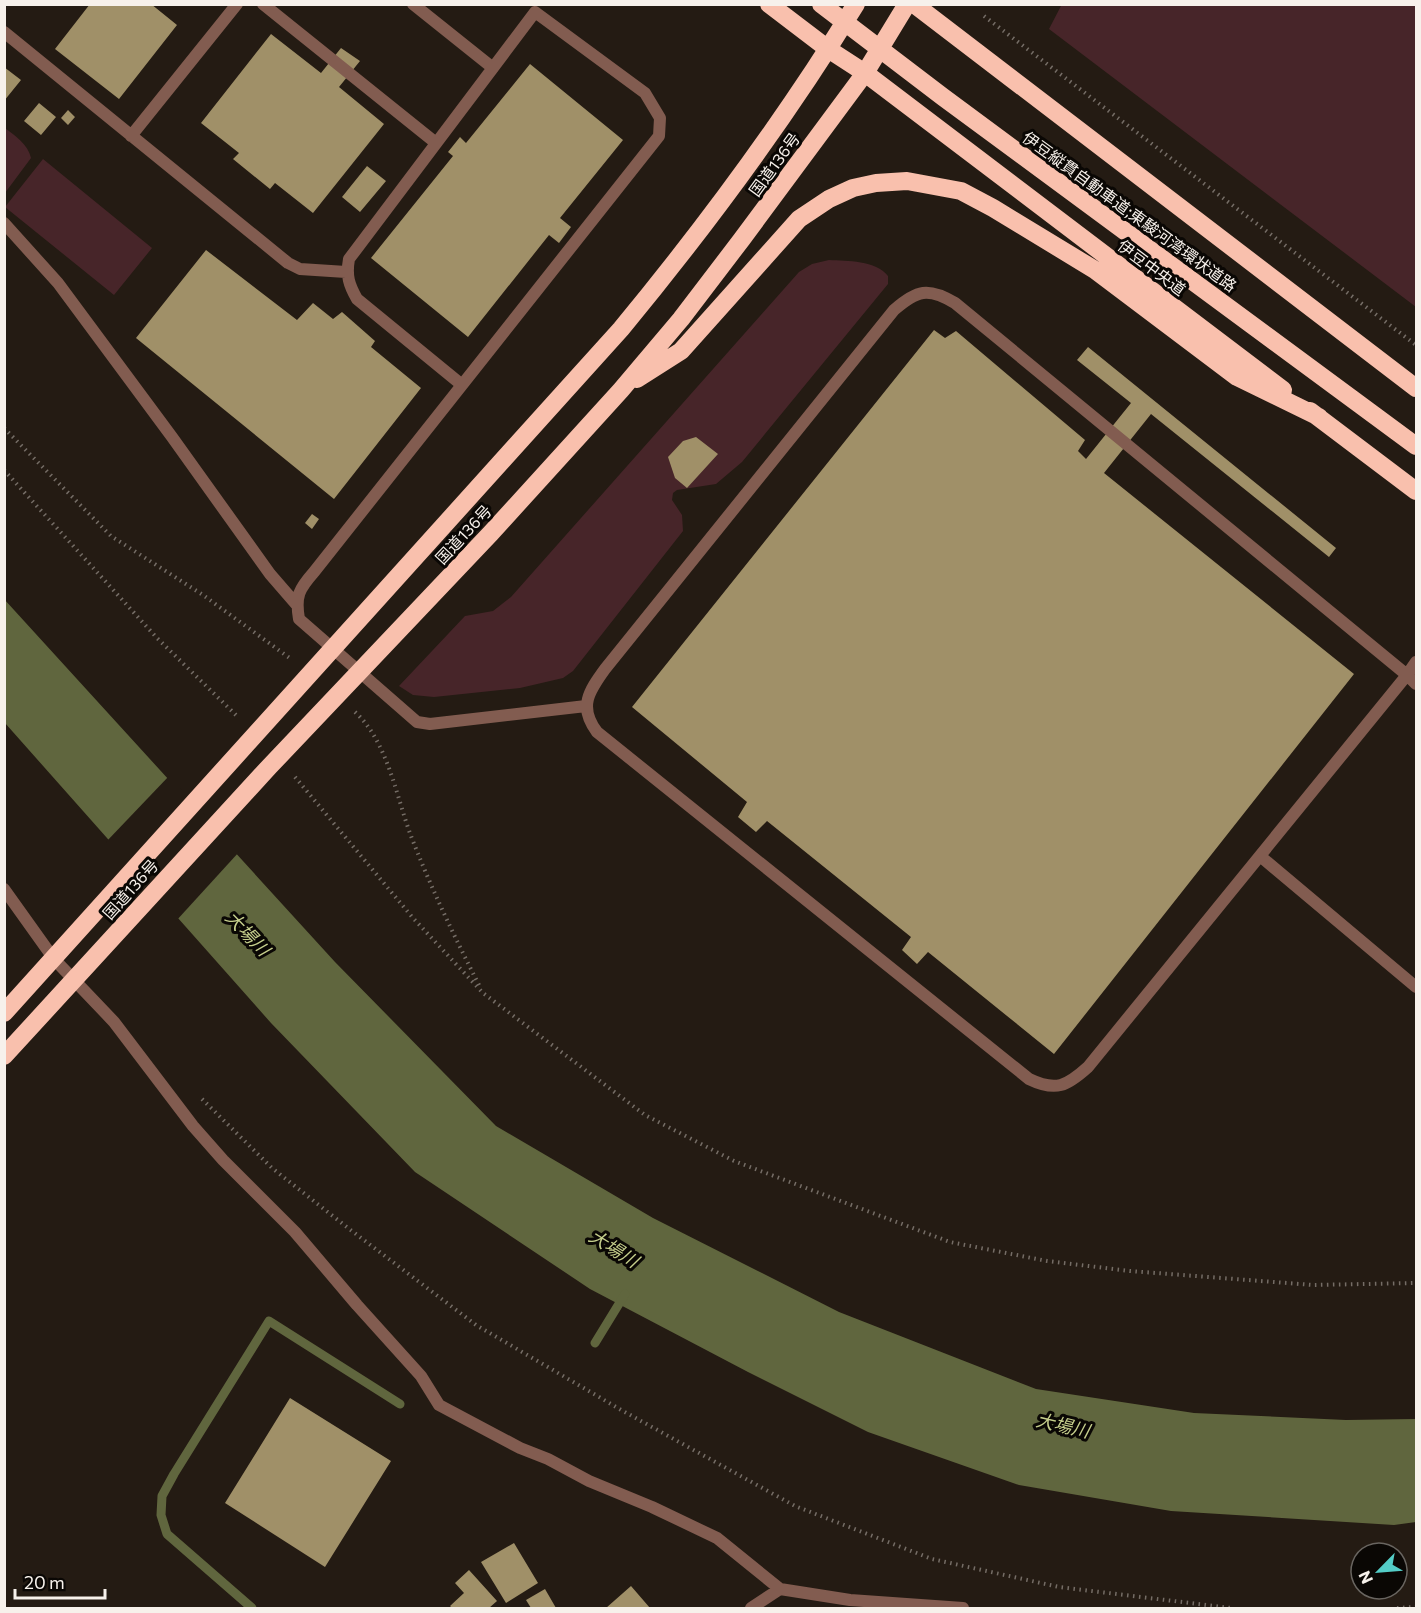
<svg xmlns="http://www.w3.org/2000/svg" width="1421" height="1613" viewBox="0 0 1421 1613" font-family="Commissioner,'Noto Sans JP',sans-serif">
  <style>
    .green { fill: #472529 }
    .water { fill: #60663e }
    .pier { fill: #241b13 }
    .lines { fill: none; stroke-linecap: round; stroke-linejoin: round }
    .stream { stroke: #60663e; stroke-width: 9 }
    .building { fill: #a09068 }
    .path { stroke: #756d66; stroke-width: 4; stroke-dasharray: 1.5 4.5; stroke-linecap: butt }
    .lane { stroke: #825c50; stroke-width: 12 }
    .highway { stroke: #f9c0ad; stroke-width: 18 }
    .labels { text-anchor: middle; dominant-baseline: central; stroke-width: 6; stroke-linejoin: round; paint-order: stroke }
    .street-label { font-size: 16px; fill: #f7f1eb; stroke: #0a0704 }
    .water-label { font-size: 18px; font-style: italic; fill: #c6cf8c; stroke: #0a0704 }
  </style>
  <rect width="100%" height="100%" fill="#241b13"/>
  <!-- green -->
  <path class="green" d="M1062,4l354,1v302l-367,-278z
    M5,128c10,8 23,16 26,30l-26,35z
    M43,159l109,89 -38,47 -109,-88z
    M829,260c18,1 47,0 59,16v8l-146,178 -26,22 -39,6 -4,3 -1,7 10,15 1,16 -110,140 -10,7 -43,10 -86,9 -21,-2 -14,-9 66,-70 28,-5 18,-14 288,-325 13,-8z"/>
  <!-- water -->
  <path class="water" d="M4,599l331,363 161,164 157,92 186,94 197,77 158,24 152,7 70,-1v103l-22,3 -223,-14 -152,-26 -151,-53 -120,-60 -158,-83 -175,-117 -144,-149 -266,-300z"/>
  <!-- pier -->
  <path class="pier" d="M169,776l70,76 -63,69 -70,-79z"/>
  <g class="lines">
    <!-- stream -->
    <path class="stream" d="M595,1343l30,-49
      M252,1608l-85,-74 -6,-19 1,-19 12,-22 95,-153 131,83"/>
  </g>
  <!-- building -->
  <path class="building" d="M90,4h61l26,21 -58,74 -64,-50z
    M271,34l50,39 20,-25 19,13 -21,26 45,37 -71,89 -38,-30 -5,6 -37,-30 6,-6 -38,-30z
    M530,64l93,76 -63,78 11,9 -12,16 -10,-8 -81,102 -97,-79 82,-102 -5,-4 12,-15 6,6z
    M4,67l17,13 -17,21z
    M39,103l17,14 -15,18 -17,-14z
    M68,110l7,7 -7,8 -7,-7z
    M367,166l19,15 -26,31 -18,-15z
    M206,250l91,70 16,-17 20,16 9,-7 33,29 -4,6 50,41 -87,111 -198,-161z
    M934,330l11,8 11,-7 129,109 -7,11 8,8 45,-56 -54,-43 11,-13 248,201 -7,9 -178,-143 -47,59 250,201 -300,380 -126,-102 -11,12 -15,-14 9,-13 -144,-116 -11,11 -18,-15 9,-15 -115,-95z
    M696,437l22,17 -31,34 -12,-10 -7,-21 15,-16z
    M312,514l7,5 -7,10 -7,-6z
    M290,1398l101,63 -66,106 -100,-64z
    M514,1543l24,40 -32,20 -25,-41z
    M469,1570l28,31 -8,7h-37l-2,-2 14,-13 -9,-10z
    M631,1586l19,22h-44z
    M545,1589l11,19h-25l-5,-8z"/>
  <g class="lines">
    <!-- path -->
    <path class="path" d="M984,16l432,329
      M4,428l107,108 92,59 88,64
      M4,470l153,168 82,80
      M355,712c33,30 41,84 56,124 20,52 44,102 69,151
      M295,777l118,141 70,75 162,122 89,46 216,81 97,19 83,10 183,14 103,-2
      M202,1099l70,69 76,60 128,97 147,86 172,95 137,53 127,28 172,21
      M1397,1608l19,-1"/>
    <!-- lane -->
    <path class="lane" d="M263,4l173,139
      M413,4l80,64
      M4,32l284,231 12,6 46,3
      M131,136l106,-132
      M4,223l54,60 114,154 98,137 26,30
      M462,385l-105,-86c-8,-14 -11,-23 -8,-40l186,-247 110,81 15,25 -1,18 -345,436c-15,17 -19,24 -15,47l118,103 13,2 156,-18
      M1416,662l-9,13 -319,392c-21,19 -32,25 -59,12l-432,-347c-19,-25 -8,-41 8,-63l289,-359c23,-20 34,-23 61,-7l452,372 9,9
      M1260,856l156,131
      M4,889l50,70 60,63 79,104 30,34 72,72 62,73 64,71 18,29 81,43 28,11 41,22 63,26 65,31 63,51 70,11 113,8
      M751,1608l29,-19"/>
    <!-- highway -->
    <path class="highway" d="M769,4l59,45 37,24 418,317
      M821,4l122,93 473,349
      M914,4l502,384
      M637,379l44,-28 118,-132 30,-20 24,-11 23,-5 31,-2 54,10 32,17 102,62 142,107 82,40
      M1310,411l106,80
      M4,1013l617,-684c85,-103 165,-211 235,-325
      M4,1056l265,-289 222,-234 130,-143 60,-71 61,-80 123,-166 42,-69"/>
  </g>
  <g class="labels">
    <!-- street labels -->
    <g class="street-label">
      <text transform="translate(774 164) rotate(-54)">国道136号</text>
      <text transform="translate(1130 211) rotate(36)">伊豆縦貫自動車道;東駿河湾環状道路</text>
      <text transform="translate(1152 267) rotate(37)">伊豆中央道</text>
      <text transform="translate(463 534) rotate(-47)">国道136号</text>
      <text transform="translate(130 889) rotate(-48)">国道136号</text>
    </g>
    <!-- water labels -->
    <g class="water-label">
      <text transform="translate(248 933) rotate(46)">大場川</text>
      <text transform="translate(614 1248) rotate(32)">大場川</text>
      <text transform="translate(1063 1425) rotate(13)">大場川</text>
    </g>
  </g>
  <!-- border -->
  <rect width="1421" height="1613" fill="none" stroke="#f7f1eb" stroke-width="12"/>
  <!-- north arrow -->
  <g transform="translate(1379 1571) rotate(245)"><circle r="28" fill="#0a0704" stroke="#696560" stroke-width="1.5"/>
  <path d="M0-4.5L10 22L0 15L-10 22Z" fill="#54cdc7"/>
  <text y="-9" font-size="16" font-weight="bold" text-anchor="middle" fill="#f7f1eb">N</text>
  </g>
  <!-- scale -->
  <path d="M15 1589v9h90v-9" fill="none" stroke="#f7f1eb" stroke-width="3"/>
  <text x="24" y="1589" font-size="18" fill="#f7f1eb" stroke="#0a0704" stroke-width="4.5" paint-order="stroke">20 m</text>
</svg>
